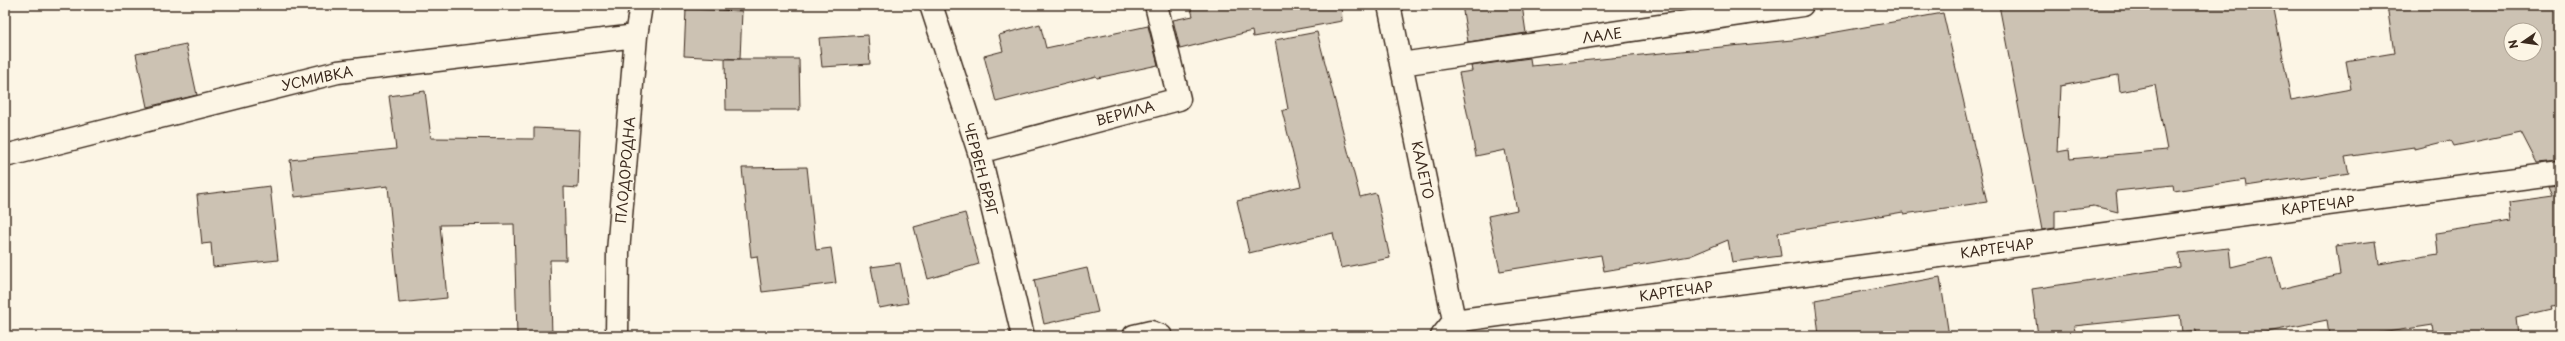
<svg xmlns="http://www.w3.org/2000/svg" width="2565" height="341" viewBox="0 0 2565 341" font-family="'Playpen Sans',sans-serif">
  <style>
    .building { fill: #ccc2b3; stroke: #3b2a1e; fill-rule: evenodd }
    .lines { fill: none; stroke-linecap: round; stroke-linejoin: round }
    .minor-casing { stroke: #3b2a1e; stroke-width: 25 }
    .minor { stroke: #fcf5e5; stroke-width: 22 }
    .labels { text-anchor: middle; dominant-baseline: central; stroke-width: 3; stroke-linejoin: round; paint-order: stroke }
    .street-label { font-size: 14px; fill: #3b2a1e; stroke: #fcf5e5 }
  </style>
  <rect width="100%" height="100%" fill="#fcf5e5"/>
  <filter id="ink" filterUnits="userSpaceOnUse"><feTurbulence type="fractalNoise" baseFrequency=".025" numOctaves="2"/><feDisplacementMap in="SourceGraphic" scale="8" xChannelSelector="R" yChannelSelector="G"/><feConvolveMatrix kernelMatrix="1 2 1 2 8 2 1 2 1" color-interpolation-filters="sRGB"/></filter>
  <g filter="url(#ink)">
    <!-- building -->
    <path class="building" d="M1190,5h151l1,16 -89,16 -1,-6 -72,18 -7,-29 20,-4z
      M1462,5h60l4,28 -58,9z
      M1999,5h274l18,95 60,-11 -5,-28 48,-8 -7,-48h173v156l-23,2 -16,-31 -67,14 -3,-6 -37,9v-2l-69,10 4,16 -29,5 -1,-3 -73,11 -1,-6 -71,11 -1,-6 -57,6 2,21 -24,-6 -39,5v17l-13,2zM2511,30h24v24h-24zM2118,75l2,17 35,-7 12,65 -97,9 -1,-9 -12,2 3,-66z
      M686,9l56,2 -2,48 -56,-3z
      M1943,13l44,189 -83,12 -1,-2 -125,21 3,23 -49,6 -4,-22 -38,16 -86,15 -3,-16 -101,16 -12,-55 29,-6 -12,-60 -29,6 -17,-83 13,-2 -1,-5 59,-8 1,8 261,-26z
      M1040,24l6,24 102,-22 10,39 -61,13 -1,-2 -100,26 -12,-46 19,-5 -4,-16z
      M1317,32l43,165 16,-4 14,65 -49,10 -8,-35 -84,20 -12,-52 64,-15 -19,-75 6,-2 -13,-69z
      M868,35l2,29 -48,3 -3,-29z
      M186,44l11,51 -50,12 -11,-53z
      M725,59h74l1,51h-74z
      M425,91l6,47 103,1v-11l46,2 -2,58 -14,-1 2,73h-16l2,76h-35l-3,-112 -74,1 7,73 -48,5 -11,-117 -93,11 -5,-37 106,-11 -7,-53z
      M807,167l9,83 15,-2 5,35 -74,9 -5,-36 -6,1 -9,-89z
      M270,186l8,74 -65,7 -2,-24 -9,1 -5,-49z
      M2560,186v119l-10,1 1,3 -35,8 2,19h-83l-2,-11 -72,11h-32l-2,-16 -79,16h-52v-6l-14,2 -2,-17 -106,11 2,10h-38l-6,-47 148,-22 -1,-14 50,-5 2,19 41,-10 8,32 60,-14 -4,-29 40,-5 3,23 59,-10 -2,-21 76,-12 -2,-19 43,-6 -4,-9z
      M965,213l14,51 -51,15 -14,-52z
      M900,263l8,40 -29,5 -8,-41z
      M1087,268l11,44 -54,12 -10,-44z
      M1940,277l9,59h-130l-4,-36z"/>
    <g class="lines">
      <!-- minor casing -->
      <g class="minor-casing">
        <path id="minor" d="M931,5l48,147 44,184
          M1389,5l68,330
          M1401,64l401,-59
          M979,152l200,-53 -23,-94
          M5,156l333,-84 298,-36
          M617,336l1,-84 18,-216 5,-31
          M1134,336l17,-4 10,4
          M1442,336l12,-15 1106,-148"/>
      </g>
      <!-- minor -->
      <use href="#minor" class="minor"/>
    </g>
  </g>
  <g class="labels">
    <!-- street labels -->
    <g class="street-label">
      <text transform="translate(1602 35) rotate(-8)">ЛАЛЕ</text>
      <text transform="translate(317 78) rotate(-12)">УСМИВКА</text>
      <text transform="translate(1125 113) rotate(-15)">ВЕРИЛА</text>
      <text transform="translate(981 169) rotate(75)">ЧЕРВЕН БРЯГ</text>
      <text transform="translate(625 170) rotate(-85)">ПЛОДОРОДНА</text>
      <text transform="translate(1423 170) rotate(78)">КАЛЕТО</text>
      <text transform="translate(2318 205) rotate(-7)">КАРТЕЧАР</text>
      <text transform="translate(1997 248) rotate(-8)">КАРТЕЧАР</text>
      <text transform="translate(1676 291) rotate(-8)">КАРТЕЧАР</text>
    </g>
  </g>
  <!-- margin -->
  <rect width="2565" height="341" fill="none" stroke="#fcf5e5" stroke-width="20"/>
  <rect x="10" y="10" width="2545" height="321" fill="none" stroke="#3b2a1e" stroke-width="1.5" filter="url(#ink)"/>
  <!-- north arrow -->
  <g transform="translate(2523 42) rotate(257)"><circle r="19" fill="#fcf5e5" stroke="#afa495"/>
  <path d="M0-3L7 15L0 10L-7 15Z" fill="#3b2a1e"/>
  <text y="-6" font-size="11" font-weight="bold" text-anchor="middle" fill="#3b2a1e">N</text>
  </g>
</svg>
